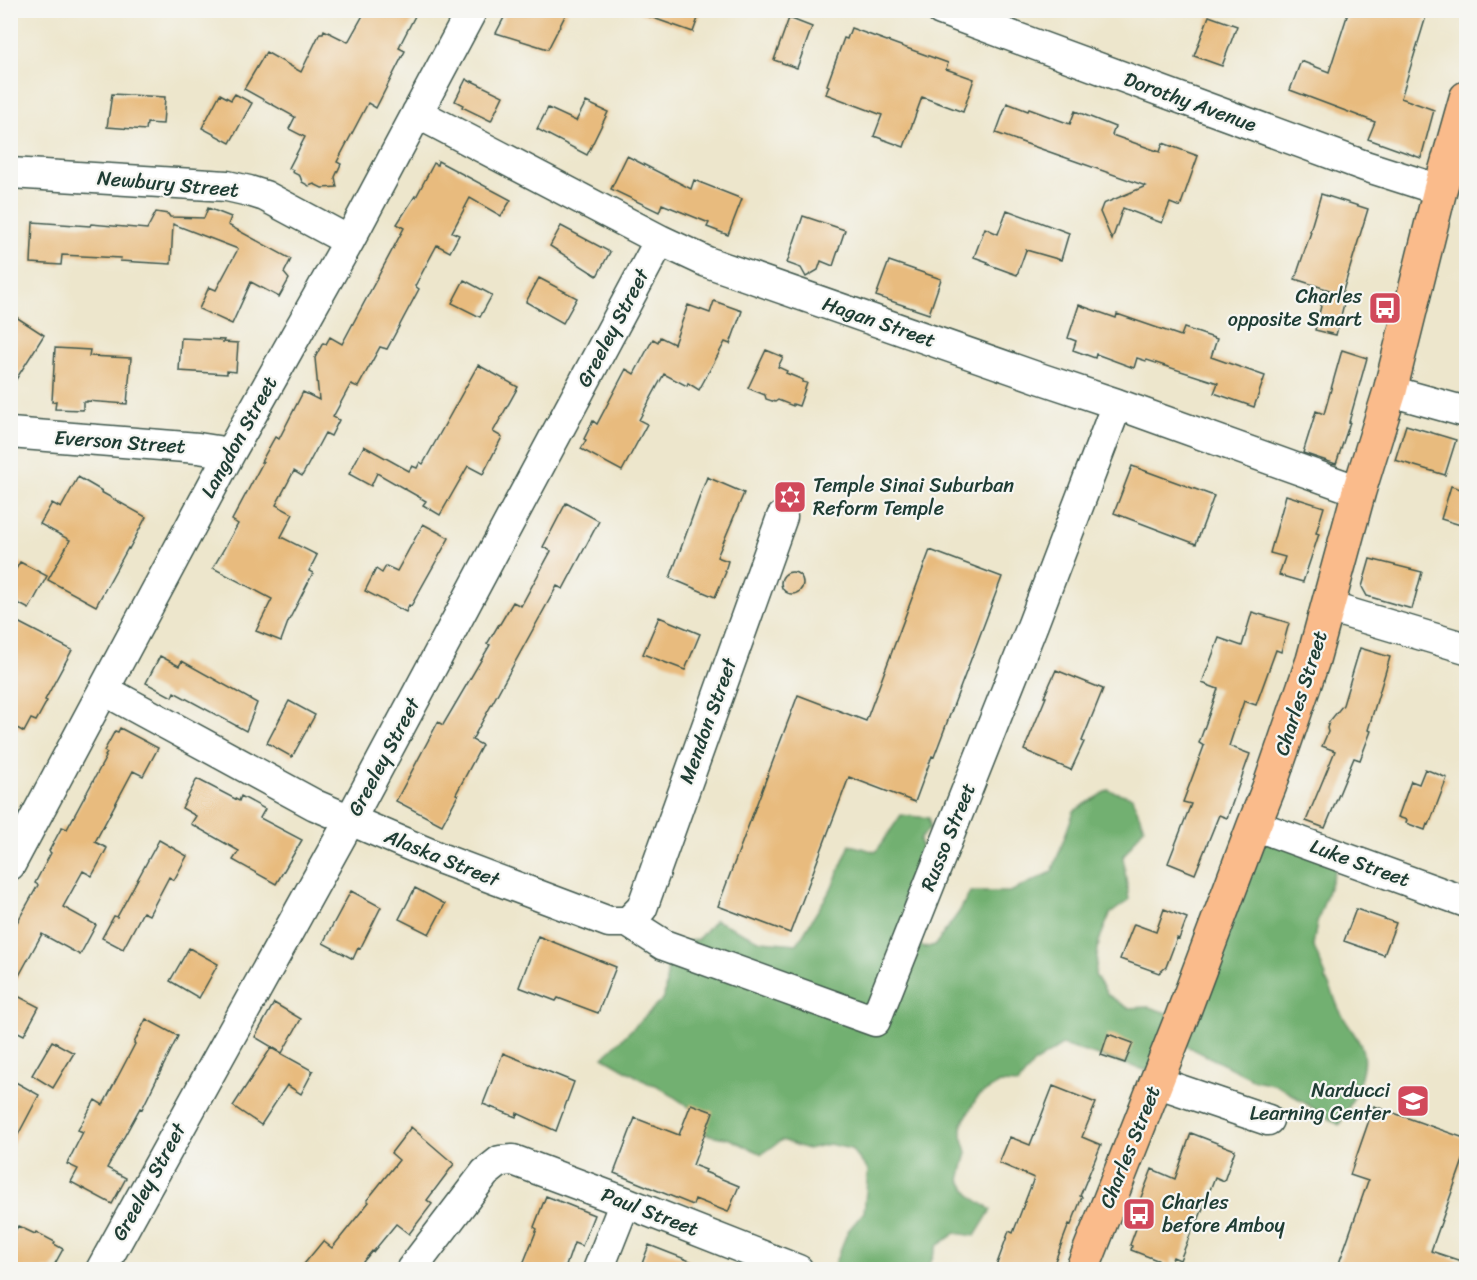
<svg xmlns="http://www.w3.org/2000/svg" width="1477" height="1280" viewBox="0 0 1477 1280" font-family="Sriracha,sans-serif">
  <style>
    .forest { fill: #72b071; stroke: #487652; stroke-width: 1.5 }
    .building { fill: #e8bb7e }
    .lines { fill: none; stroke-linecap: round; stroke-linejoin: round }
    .minor-casing { stroke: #3e564b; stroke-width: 33 }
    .major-casing { stroke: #3e564b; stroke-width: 36 }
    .minor { stroke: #fff; stroke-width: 30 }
    .major { stroke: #fabb8b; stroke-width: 33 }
    .labels { text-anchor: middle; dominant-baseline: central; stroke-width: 4.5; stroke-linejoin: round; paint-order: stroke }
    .street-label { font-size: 20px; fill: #1f3d34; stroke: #f6f6f2 }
    .poi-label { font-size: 20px; fill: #1f3d34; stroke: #f6f6f2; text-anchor: end }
  </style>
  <rect width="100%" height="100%" fill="#f6f6f2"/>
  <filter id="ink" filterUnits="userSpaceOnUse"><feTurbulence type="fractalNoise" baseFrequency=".0167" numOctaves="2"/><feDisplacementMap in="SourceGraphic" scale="12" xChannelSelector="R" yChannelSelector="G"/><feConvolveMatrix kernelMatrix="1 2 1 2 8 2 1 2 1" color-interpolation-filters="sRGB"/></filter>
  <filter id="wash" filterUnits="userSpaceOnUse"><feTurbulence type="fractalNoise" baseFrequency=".008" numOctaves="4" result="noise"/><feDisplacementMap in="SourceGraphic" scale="24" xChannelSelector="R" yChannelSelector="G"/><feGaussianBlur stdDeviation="1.35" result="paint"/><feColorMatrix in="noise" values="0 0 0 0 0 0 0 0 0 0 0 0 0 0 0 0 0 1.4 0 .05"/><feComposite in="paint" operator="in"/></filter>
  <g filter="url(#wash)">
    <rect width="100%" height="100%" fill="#ede6cc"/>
    <!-- forest -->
    <path class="forest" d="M1108,790l24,7 12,30 -21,30 6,43 -19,14 -11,27 -4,34 13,20 20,13 21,-1 30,10 75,-182 83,29 -20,59 -4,22 13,31 -1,4c8,8 9,19 14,29 6,13 16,24 22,37 10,22 -11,60 -22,79l-62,-40 -27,-6 -1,-2 -74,-37 -20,33 -93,-28 -28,18 -16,21 -18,-1 -22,13 -16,28v12l5,16 -7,28 12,17 19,13 -16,26 -19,-3 -19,13 -9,23 -96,1 16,-39 16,-19 4,-42 -17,-21 -22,-5 -22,5 -25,-9 -20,14 -32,-15 -25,-5 -7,-21 -42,-28 -8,-2 -45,-26 61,-59 5,-40 19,-17 9,-1 18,-20 46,21 36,3 34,-55 19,-44 26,7 25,-37 28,3 1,10 -10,11 2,14 -19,46 2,7 4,29 15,13 11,-3 24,-33 11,-20h40l42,-20 22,-61z"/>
    <g id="blocks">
      <!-- building -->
      <path class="building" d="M366,10h52l-18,35 -1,3 6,3 -29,57 -8,-5 -31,59 4,2 -6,13 2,10 -15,1 -8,-4 -5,2 -7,-4 -2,-6 -8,-4 1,-2 -4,-2 16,-31 -16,-8 6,-12 -51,-28 22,-37 35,20 19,-39h3l1,-3 24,12z
        M508,10h60l-20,39 -52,-16z
        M640,10h61l-8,22 -54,-19z
        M1349,10h79l-27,88 33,12 -13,48 -53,-19 7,-17 -85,-32 11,-29 28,11z
        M1209,16l28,10 -15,40 -28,-10z
        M789,18l23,9 -15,41 -23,-8z
        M851,28l97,35 -2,6 28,10 -11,33 -41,-15 -18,50 -30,-11 8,-21 -56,-21 3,-8 -2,-1 17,-47 3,1z
        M466,79l5,3 1,-1 31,15 -12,25 -29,-14 1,-2 -8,-4z
        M112,94l53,3 -2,27 -16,-1 -1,7 -39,-3z
        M220,94l11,6 4,-6 17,9 -22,40 -28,-15z
        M586,102l22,10 -21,43 -50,-26 11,-21 28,13z
        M1007,103l21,8 1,-2 41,15 5,-13 40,16 -3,8 48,17 3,-9 35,13 -18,51 -10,-4 -8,20 -39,-15 -11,32 -12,-28 3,-8 43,-18 -150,-53z
        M627,156l64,33 3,-9 48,19 -14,36 -21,-8 2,-4 -47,-19 -3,8 -48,-23z
        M438,161l73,39 -10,16 -31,-18 -18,34 7,3 -9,17 -13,-7 -22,41 4,3 -32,60 -7,-2 -22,40 -7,-3 -18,33 6,3 -8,16 -6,-3 -23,43 -8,-5 -18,34 17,9 -12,23 36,18 -8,16 4,2 -25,49 -7,19 -25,-10 16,-32 -59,-31 25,-44 -6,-4 31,-58h-2l14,-25 4,2 24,-47 16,8 -4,-42 3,-6 5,-9 3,1 4,-7 12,7 62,-116 -7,-4 18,-28 1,1 18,-34 3,2z
        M1321,194l47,15 -26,85 -47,-15 16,-47 -1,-1z
        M208,208l23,9 -3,8 63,34 -7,14 5,6 -10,18 -28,-15 -19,42 -33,-15 10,-22 7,3 22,-41 -65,-25 -2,40 -51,-3 1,-3 -59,-3 -1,10 -30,-2 2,-41 57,4 1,-2 56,5 9,-17 12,2 2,3 34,1z
        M1007,210l62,23 -8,27 -35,-10 -9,25 -30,-11 1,-2 -14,-5 11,-29 13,6z
        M803,216l42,14 -12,36 -12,-5 -3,9 -12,7 -5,-9 -14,-5z
        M561,226l49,26 -13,24 -47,-30z
        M889,261l52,18 -12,35 -53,-18z
        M539,278l38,20 -14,25 -37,-21z
        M464,280l28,15 -12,22 -28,-14z
        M1325,290l21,6 -10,39 -21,-5z
        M714,301l28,10 -12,33 -5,-2 -26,48 -11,-7 -1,3 -23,-12 -25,46 8,4 -25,47 -41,-22 5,-9 -2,-1 9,-18 4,3 29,-55 8,5 19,-35 5,3 2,-5 14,7 14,-39 22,8z
        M1079,305l37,13 1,-4 64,22 3,-8 33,11 -6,18 54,19 -11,31 -40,-14 4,-10 -71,-23 -1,1 -9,-3 -3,10 -38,-14 -1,4 -22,-8 3,-9 -8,-3z
        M10,313l34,22 -34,54z
        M181,338l43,2 -1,2 15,1 -2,29 -9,-1v3l-48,-3z
        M55,348l35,2 -1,6 42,2 -4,46 -40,-3v1h-4v8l-28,-1 1,-8 -4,1z
        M766,350l17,7 -5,10 9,4 -1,2 17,7 -1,2 5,1 -8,23 -6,-2v2l-15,-6 -3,2 -9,-3 -1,-4 -17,-7z
        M1342,350l25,8 -18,64h1l-14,42 -33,-11 13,-42 8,3z
        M478,365l40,22 -25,45 9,5 -19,37 -15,-8 -28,49 -17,-10 3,-4 -49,-28 -6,13 -22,-12 15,-28 45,25 3,-5 5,2 3,-6 3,2z
        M1406,425l50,15 -11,35 -50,-15z
        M1132,466l82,30 -18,48 -82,-31z
        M78,477l24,14 -1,1 45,25 -17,32 -1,-1 -32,58 -48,-26 22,-40 -30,-16 12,-21 9,5z
        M707,477l37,16 -27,64 11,4 -3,10 1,1 -11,25 -45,-19z
        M1451,486l16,5v36l-26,-8z
        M1286,495l38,12 -8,26 3,1 -16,48 -24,-7 6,-18 -15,-4z
        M566,503l33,18 -36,68 -6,-3 -85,154 10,5 -26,49 2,1 -16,30 -46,-24 42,-79 5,3 47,-80 -3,-1 12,-20h1l13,-22 8,4 30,-55 -8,-4z
        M423,524l26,14 -38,68 -2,-1 -3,7 -41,-21 11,-22 6,4 4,-7 11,5z
        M930,550l72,27 -68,180 -2,-1 -17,46 -66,-25 -59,156 -72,-27 80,-211 68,26z
        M1370,559l52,13 -10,37 -45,-13 -5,-9z
        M20,562l27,14 -18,33 -19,-10v-19z
        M781 583a11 11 0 1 1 22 0a11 11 0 1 1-22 0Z
        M1252,612l37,11 -8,29 -5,-2 -20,55 -12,-4 -15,45 21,8 -23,64 -8,-3 -24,59 -27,-11 23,-59 -8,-2 21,-56 -5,-3 19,-54 -16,-6 17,-45 23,8z
        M659,617l41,17 -15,36 -42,-16z
        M10,618l62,32 -27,50 2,1 -11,20 -5,-2 -7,13 -14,-8z
        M1360,648l30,9 -22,73 3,1 -11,29 -6,-2 -29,70 -19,-7 29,-70 -13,-5 6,-14 -1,-4 2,-6 14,-17z
        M160,656l19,10 3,-5 75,42 -11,28 -72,-39 -2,5 -26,-14z
        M1056,670l47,19 -21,52 2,1 -13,28 -47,-20 22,-53h-2z
        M289,701l26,14 -23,42 -25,-14z
        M120,728l38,20 -15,28 -10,-5 -38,71 12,6 -15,28 -9,-5 -20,36 33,18 -16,30 -38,-21 -32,58v-57l28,-50 -3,-2 16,-30 -2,-2 13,-24 5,2 39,-72 -1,-1 2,-3 -3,-2 11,-20 3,1z
        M1425,769l22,9 -18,47 -2,-1 -2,6 -19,-7 1,-3 -9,-3 13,-36 8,3z
        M197,779l42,22 2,-5 24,13 -5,9 42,22 -26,44 -43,-24 6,-9 -48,-27 5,-8 -14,-8z
        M159,840l28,16 -13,24 -5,-3 -20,38 -6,-3 -20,37 -21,-11 12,-22 3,1z
        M415,888l30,16 -16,30 -30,-15z
        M351,891l30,16 -21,42 -2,-1 -5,11 -30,-16z
        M1164,909l23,9 -8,21 -2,-1 -11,29 -7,6 -39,-14 14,-35 22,8z
        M1356,909l40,14 -12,32 -40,-14z
        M538,936l78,31 -18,46 -40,-15 -2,3 -37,-14z
        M189,948l29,16 -19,34 -29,-17z
        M10,992l29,15 -15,28 -14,-7z
        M274,1003l27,16 -19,34 -27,-16z
        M146,1019l32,17 -36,73 -2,-1 -33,60 19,10 -14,26 -41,-22 7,-13 -11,-5 16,-32 -5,-2 17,-30 8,5 32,-61 -1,-1z
        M1108,1034l25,9 -8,20 -24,-8z
        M52,1041l22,12 -21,35 -21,-13z
        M271,1048l42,23 -12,23 -14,-9 -26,40 -28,-19z
        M503,1053l71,29 -18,49 -39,-18 -1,4 -33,-13z
        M10,1079l29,16 -29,55z
        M1053,1086l43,17 -14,34 19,8 -21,51 2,1 -11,28 -2,-1 -17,45h-57l14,-38 4,2 21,-55 -35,-15 11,-26 20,8z
        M691,1104l22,8 -20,53 13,5 -1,2 34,14 -11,26 -33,-13 -2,6 -79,-32 21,-55 44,17z
        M1374,1106l93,33v10l-36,102 36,12v6h-130l31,-88 -18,-6z
        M411,1127l43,37 -27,36 5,4 -23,30 -13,-10 -23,28 -1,-1 -14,17 2,1h-60l23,-28 9,7 37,-46 -2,-2 32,-40 -8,-7z
        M1191,1133l44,17 -11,31 -9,-4 -17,44 -2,-1 -16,40 -7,-3 -3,8 -39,-15 1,-4 -2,-1 16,-43 -6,-2 12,-31 23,10z
        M546,1196l48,19 -12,31 -8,-3 -9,26h-44l16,-40 -3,-2z
        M18,1226l17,8 1,-2 19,10 -1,2 9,5 -11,20h-33l-9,-4v-25z
        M649,1245l59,23v1h-68z"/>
    </g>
  </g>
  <g filter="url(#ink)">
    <use href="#blocks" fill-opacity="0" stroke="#3e564b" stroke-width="1.5"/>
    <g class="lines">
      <!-- minor casing -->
      <g class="minor-casing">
        <path id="minor" d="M941,10l424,156 75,24
          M417,113l243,127 47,22 335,117 75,25 242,87
          M10,173l217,13 22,5 16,5 84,45
          M1390,391l76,21
          M10,433l188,15 32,5
          M1328,607l138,41
          M104,690l211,115 127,54 167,63h19
          M1254,825l212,77
          M10,865l220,-412 119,-212 123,-231
          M628,922l36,23 211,76 158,-397 84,-220
          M628,922l14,-14 140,-391
          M1156,1082l112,38
          M101,1270l249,-450 310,-580
          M411,1270l74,-97 15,-12 13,-1 112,42 173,68
          M598,1270l27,-68"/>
      </g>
      <!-- major casing -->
      <g class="major-casing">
        <path id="major" d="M1082,1270l99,-251 73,-194 16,-40 43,-125 46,-169 31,-100 50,-201 26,-92"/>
      </g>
      <!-- minor -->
      <use href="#minor" class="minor"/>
      <!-- major -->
      <use href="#major" class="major"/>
    </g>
  </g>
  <!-- icons -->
  <defs>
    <g id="bus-square" transform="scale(1.725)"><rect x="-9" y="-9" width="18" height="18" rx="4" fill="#d1495b" stroke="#f6f6f2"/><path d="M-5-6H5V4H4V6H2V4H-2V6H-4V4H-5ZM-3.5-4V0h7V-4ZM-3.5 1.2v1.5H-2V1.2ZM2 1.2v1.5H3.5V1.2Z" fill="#fff"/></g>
    <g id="synagogue-square" transform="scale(1.725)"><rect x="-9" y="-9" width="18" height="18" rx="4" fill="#d1495b" stroke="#f6f6f2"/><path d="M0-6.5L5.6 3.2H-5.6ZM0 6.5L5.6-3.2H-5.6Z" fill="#fff"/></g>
    <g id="school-square" transform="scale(1.725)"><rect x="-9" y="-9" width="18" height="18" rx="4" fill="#d1495b" stroke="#f6f6f2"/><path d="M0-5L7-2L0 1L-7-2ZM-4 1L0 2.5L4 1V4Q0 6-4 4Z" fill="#fff"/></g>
  </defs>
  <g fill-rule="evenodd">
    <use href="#bus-square" x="1385" y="308"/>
    <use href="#synagogue-square" x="790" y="497"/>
    <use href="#school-square" x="1413" y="1101"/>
    <use href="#bus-square" x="1139" y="1214"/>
  </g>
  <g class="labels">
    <!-- street labels -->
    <g class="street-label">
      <text transform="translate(1190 102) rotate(20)">Dorothy Avenue</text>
      <text transform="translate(168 184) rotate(5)">Newbury Street</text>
      <text transform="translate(879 322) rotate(19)">Hagan Street</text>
      <text transform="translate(613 328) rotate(-62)">Greeley Street</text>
      <text transform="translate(239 437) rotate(-61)">Langdon Street</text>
      <text transform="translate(120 442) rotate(4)">Everson Street</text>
      <text transform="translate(1301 693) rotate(-72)">Charles Street</text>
      <text transform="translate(708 721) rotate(-70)">Mendon Street</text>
      <text transform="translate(384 757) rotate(-62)">Greeley Street</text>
      <text transform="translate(948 837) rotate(-68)">Russo Street</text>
      <text transform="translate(442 858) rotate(22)">Alaska Street</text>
      <text transform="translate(1360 863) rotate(20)">Luke Street</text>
      <text transform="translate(1130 1147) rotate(-68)">Charles Street</text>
      <text transform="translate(149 1182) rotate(-61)">Greeley Street</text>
      <text transform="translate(650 1212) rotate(21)">Paul Street</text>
    </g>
    <!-- poi labels -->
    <g class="poi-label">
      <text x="1362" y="296">Charles<tspan x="1362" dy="23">opposite Smart</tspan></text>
      <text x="813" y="485" text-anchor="start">Temple Sinai Suburban<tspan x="813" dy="23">Reform Temple</tspan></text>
      <text x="1390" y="1090">Narducci<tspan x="1390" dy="23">Learning Center</tspan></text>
      <text x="1162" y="1202" text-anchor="start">Charles<tspan x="1162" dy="23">before Amboy</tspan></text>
    </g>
  </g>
  <!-- margin -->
  <rect width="1477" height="1280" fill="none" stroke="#f6f6f2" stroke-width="36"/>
</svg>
